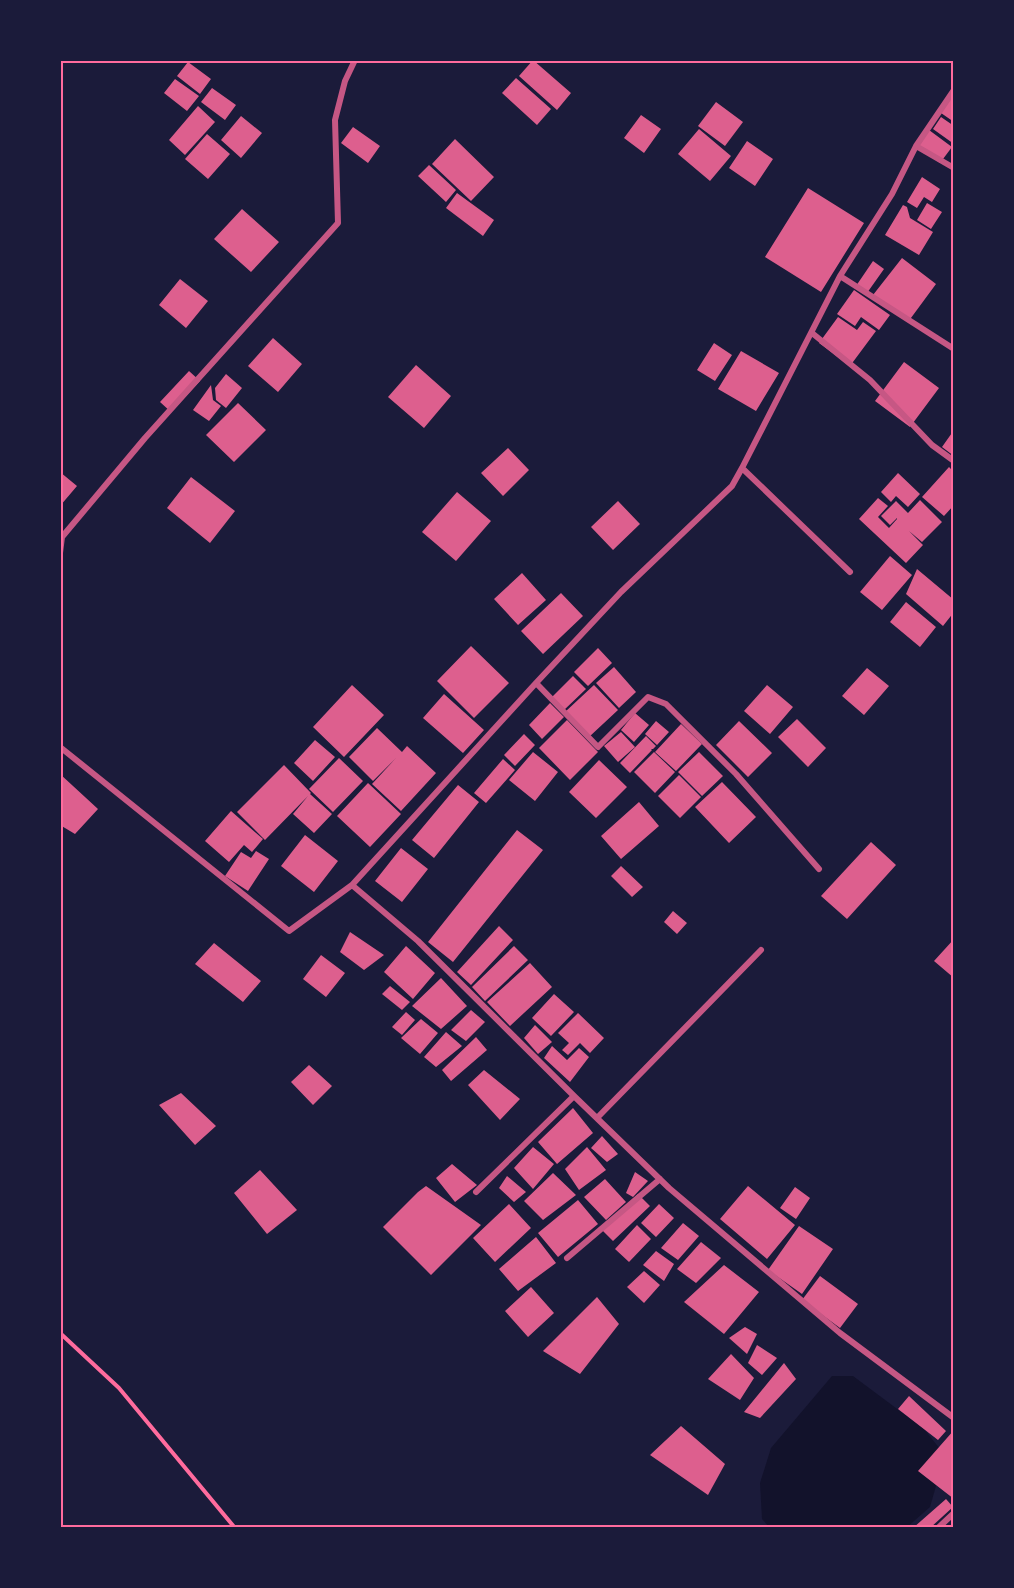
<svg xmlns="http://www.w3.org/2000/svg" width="1014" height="1588" viewBox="0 0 1014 1588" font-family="'PT Sans',sans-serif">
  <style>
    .water { fill: #12122b }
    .building { fill: #dd5f8e }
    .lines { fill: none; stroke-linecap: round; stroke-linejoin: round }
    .path { stroke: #ff6b9d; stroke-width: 4 }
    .minor { stroke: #c65784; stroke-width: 6 }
    .neatline { fill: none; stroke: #ff6b9d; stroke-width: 2 }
  </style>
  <rect width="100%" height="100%" fill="#1b1b3a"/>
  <!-- water -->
  <path class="water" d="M832,1376h21l71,53 16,20 2,16 -12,42 -24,21h-136l-8,-9 -2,-36 11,-35z"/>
  <!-- building -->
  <path class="building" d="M533,60l38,33 -14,17 -38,-34z
    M188,62l23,17 -11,15 -23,-18z
    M516,78l35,31 -14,16 -35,-32z
    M175,79l24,17 -12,15 -23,-18z
    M212,88l24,17 -11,15 -24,-18z
    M954,94v28l-13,-9z
    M716,102l27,20 -18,24 -27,-20z
    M198,106l17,16 -30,33 -16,-15z
    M641,115l20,14 -17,24 -20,-15z
    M241,116l21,17 -21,25 -20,-18z
    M941,117l13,9v18l-21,-15z
    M353,127l27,19 -12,17 -27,-20z
    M699,129l32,27 -21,25 -32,-27z
    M929,130l23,17 -12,16 -24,-17z
    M207,134l23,20 -22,25 -23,-20z
    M455,139l39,38 -23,24 -39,-37z
    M747,141l26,18 -18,27 -26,-18z
    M429,165l27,25 -10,12 -28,-26z
    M922,177l18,12 -8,13 -8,-5 -7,11 -10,-6z
    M808,188l56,35 -43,69 -56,-35z
    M457,193l37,27 -11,16 -37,-28z
    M927,203l15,9 -11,17 -14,-9z
    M903,205l4,2 3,11 23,14 -14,23 -34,-20z
    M242,209l37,33 -28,30 -37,-33z
    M902,258l34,26 -28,38 -35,-27z
    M873,261l11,8 -17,24 -11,-7z
    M180,279l28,22 -22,27 -27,-23z
    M854,290l36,25 -11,15 -18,-13 -6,9 -18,-12z
    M838,317l19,13 6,-8 13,9 -26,35 -31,-23z
    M273,338l29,26 -24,28 -30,-26z
    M714,343l18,12 -17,26 -18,-11z
    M741,351l38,22 -23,38 -38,-22z
    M904,362l35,26 -29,39 -35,-26z
    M416,365l35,31 -27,32 -36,-31z
    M189,371l11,10 -29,31 -11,-10z
    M226,374l16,14 -16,20 -10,-8 -1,-12z
    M211,385l2,15 8,6 -12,15 -16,-11z
    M238,403l28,27 -32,32 -28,-27z
    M954,430v26l-12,-9z
    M508,448l21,22 -26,26 -22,-23z
    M949,467l5,5v33l-10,11 -22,-19z
    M60,472l17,14 -17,20z
    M898,473l22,21 -12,13 -12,-11 -5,6 -10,-10z
    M191,477l44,34 -25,32 -43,-35z
    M457,492l34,29 -35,40 -34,-29z
    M878,498l10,8 -10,11 11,11 8,-9v-1l-7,7 -9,-9 15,-15 12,12 12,-13 22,22 -20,20 -13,-11 14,14 -17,18 -47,-44z
    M618,501l22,23 -27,26 -22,-23z
    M890,556l22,19 -30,35 -22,-18z
    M917,569l37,31v12l-11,14 -37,-32z
    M522,573l24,27 -28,25 -24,-26z
    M561,593l22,23 -40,38 -22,-23z
    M906,602l30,25 -16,20 -30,-25z
    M471,646l38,37 -35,35 -37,-37z
    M598,648l14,15 -24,23 -14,-14z
    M614,667l22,25 -17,16 -23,-25z
    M867,668l22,18 -25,29 -22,-19z
    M573,676l13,13 -23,22 -13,-12z
    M352,685l32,30 -40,42 -31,-30z
    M594,685l24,25 -29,27 -24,-25z
    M767,685l26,22 -23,27 -26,-23z
    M444,694l40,36 -21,23 -40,-35z
    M550,703l14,14 -22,22 -13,-14z
    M635,713l14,12 -15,17 -13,-12z
    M797,719l29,29 -18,19 -30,-30z
    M567,720l31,32 -28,28 -31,-32z
    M656,721l13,11 -12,13 -12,-11z
    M739,721l33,32 -24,24 -32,-32z
    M681,724l21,20 -26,27 -21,-19z
    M377,728l25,24 5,-6 29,27 -35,38 -29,-27 24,-26 -23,23 -24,-24z
    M621,732l14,15 -17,15 -14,-16z
    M524,734l11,11 -20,21 -11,-11z
    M646,736l10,10 -3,3h-2l1,1 -22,23 -10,-10z
    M315,740l20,17 -22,24 -19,-18z
    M533,752l25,20 -23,29 -26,-21z
    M654,752l21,20 -20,21 -21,-21z
    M699,752l24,24 -21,20 -24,-24z
    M339,758l24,23 -30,31 -24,-23z
    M503,759l12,11 -29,33 -12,-10z
    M599,760l28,27 -31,31 -27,-26z
    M284,765l27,28 -1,1 22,20 -18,19 -21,-19 15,-18 -43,44 -28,-28z
    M60,774l38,35 -23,25 -15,-9z
    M679,775l22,22 -21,21 -22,-22z
    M722,782l34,35 -27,26 -34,-36z
    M368,783l33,31 -31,33 -33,-31z
    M458,785l21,17 -45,56 -22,-18z
    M639,802l20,24 -38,33 -20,-23z
    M231,811l32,28 -11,13 -8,-7 -15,17 -24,-21z
    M517,830l26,20 -90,112 -25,-20z
    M305,835l33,26 -24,31 -33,-26z
    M871,842l25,23 -49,54 -26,-23z
    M401,848l27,21 -26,33 -27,-21z
    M256,851l13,8 -21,32 -23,-15 16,-24 10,6z
    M621,866l22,21 -11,10 -21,-21z
    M673,911l14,12 -10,11 -13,-12z
    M499,926l14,14 -42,45 -14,-13z
    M350,932l34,23 -20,15 -24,-18z
    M954,939v39l-20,-17z
    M214,943l47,38 -18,21 -48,-38z
    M406,946l29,27 -22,26 -29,-27z
    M514,946l14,14 -43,41 -13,-14z
    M321,955l24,18 -19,24 -23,-18z
    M530,963l22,24 -42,39 -23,-24z
    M441,978l26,28 -26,23 -29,-23z
    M390,986l20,16 -8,8 -20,-16z
    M554,994l20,18 -23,24 -19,-18z
    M471,1010l14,12 -19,19 -15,-11z
    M406,1012l9,8 -13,15 -10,-8z
    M578,1013l26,25 -14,15 -10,-10 -12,12 -6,-5 7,-7 -11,-10z
    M421,1019l17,14 -18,21 -19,-16z
    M535,1025l17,17 -14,12 -14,-16z
    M446,1032l16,14 -26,21 -12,-10z
    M476,1037l11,13 -36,31 -9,-11z
    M552,1046l15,14 12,-12 10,9 -19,25 -26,-24z
    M309,1065l23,21 -19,19 -22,-23z
    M484,1070l36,29 -20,21 -32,-35z
    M181,1093l35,33 -21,19 -36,-40z
    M573,1108l20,25 -36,31 -19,-22z
    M602,1136l16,18 -11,8 -16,-14z
    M533,1147l21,17 -21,25 -19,-21z
    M587,1147l19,23 -27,20 -14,-21z
    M452,1164l25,21 -22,17 -19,-24z
    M260,1170l37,40 -30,24 -33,-41z
    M635,1172l13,9 -15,16 -7,-4z
    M553,1173l23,22 -33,25 -19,-19z
    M507,1176l19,16 -12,10 -15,-14z
    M605,1179l21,23 -20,18 -22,-23z
    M426,1186l55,39 -50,50 -48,-48 35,-35z
    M748,1186l47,39 -28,34 -47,-40z
    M795,1187l15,11 -14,21 -16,-11z
    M638,1194l12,12 -37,35 -12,-12z
    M578,1200l20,24 -40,33 -20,-24z
    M509,1204l22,24 -36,34 -22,-24z
    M659,1204l15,14 -18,19 -15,-14z
    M683,1223l16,13 -21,24 -17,-12z
    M637,1225l14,14 -22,23 -14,-13z
    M799,1226l34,23 -31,45 -34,-24z
    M536,1237l20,26 -38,28 -19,-22z
    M701,1242l20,16 -25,25 -19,-14z
    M656,1251l18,13 -10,17 -21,-16z
    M724,1265l35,27 -35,42 -40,-32z
    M644,1271l16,14 -16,18 -17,-16z
    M820,1276l38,28 -18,24 -38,-28z
    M531,1287l23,26 -26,24 -23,-26z
    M597,1297l22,27 -39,50 -37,-23z
    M745,1327l12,7 -10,20 -18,-16z
    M757,1345l20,13 -15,17 -14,-12z
    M731,1354l23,24 -14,22 -32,-21z
    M784,1363l12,16 -36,39 -16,-6z
    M909,1396l37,35 -8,9 -40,-31z
    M681,1426l44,38 -17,31 -58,-40z
    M954,1430v69l-36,-28z
    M946,1499l7,8 -23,21h-17z"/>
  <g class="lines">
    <!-- path -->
    <path class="path" d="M60,1333l59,55 116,140"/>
    <!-- minor -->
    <path class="minor" d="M916,146l38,22
      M840,276l114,73
      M812,333l58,47 62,65 22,16
      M742,468l108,104
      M60,553l2,-16 83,-99 193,-215 -3,-103 10,-39 10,-21
      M536,683l62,64 50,-50 18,7 70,70 83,95
      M60,747l229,184 63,-46 66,56 156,155 95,92 171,145 114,85
      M352,885l184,-202 85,-91 111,-106 10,-18 98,-192 52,-82 24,-48 38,-56
      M597,1118l164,-168
      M476,1192l98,-96
      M567,1258l93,-79
      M938,1528l16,-15"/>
  </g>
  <!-- border -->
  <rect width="1014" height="1588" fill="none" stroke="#1b1b3a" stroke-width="123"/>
  <rect x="62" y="62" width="890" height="1464" class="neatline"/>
</svg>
